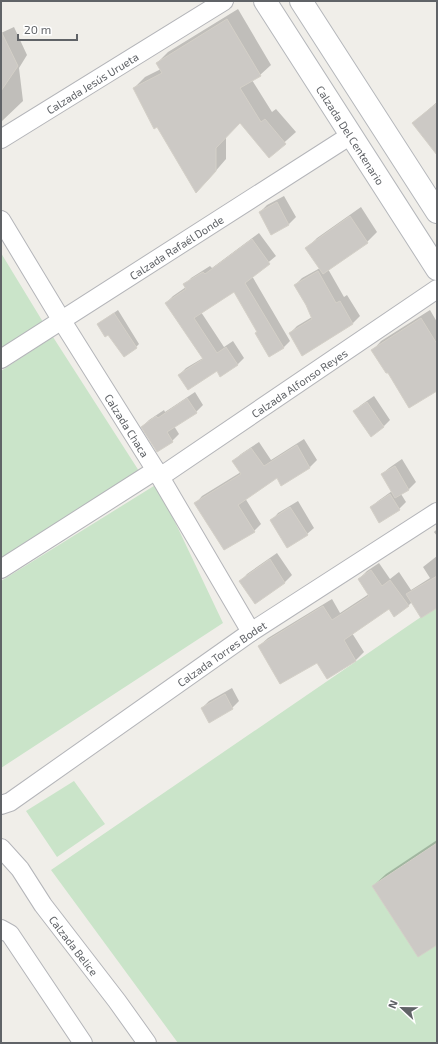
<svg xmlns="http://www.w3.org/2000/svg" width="438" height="1044" viewBox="0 0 438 1044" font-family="'Exo 2',sans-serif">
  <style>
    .green { fill: #cae4c9 }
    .shadow { fill: #0003 }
    .building { fill: #ccc9c5; stroke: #d4d0c8 }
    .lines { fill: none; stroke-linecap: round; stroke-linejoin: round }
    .street-casing { stroke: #b4b5b9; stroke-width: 20 }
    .secondary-casing { stroke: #b5b7bb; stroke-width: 24 }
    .street { stroke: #fff; stroke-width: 18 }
    .secondary { stroke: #fff; stroke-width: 22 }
    .labels { text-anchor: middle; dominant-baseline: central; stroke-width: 4; stroke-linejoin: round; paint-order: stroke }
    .street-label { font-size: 11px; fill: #606367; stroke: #fff }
  </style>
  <rect width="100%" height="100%" fill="#f0eee9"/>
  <!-- green -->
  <path class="green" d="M1,253l42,69 -42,27z
    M53,337l86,134 -138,87v-187z
    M157,484l66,139 -222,145v-187z
    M437,606v437h-259l-127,-173z
    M74,781l31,43 -48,33 -31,-46z"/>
  <!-- shadow -->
  <path class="shadow" d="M238,9l33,56 -11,10 -8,5 20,32 4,-3 20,23 -27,24 -29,-34 -14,14v23l-19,22 -73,-93 11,-11 16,-8 -4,-6 11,-11z
    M14,27l13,28 -8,13 4,33 -22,21v-89z
    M437,102v51l-24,-30z
    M284,196l12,21 -7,7 -17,9 -12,-21 7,-7z
    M361,207l16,25 -10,10 -39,27 16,28 3,-2 13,21 -7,7 -50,32 -13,-22 7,-7 15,-9 -5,-12 -12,-20 7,-7 18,-10 -13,-20 10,-10z
    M259,233l17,23 -24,20 38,65 -7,7 -27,-15 2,-2 -23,-40 -34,21 23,35 9,-6 11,17 -6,6 -17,12 -4,-6 -38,5 7,-7 17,-10 -37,-55 7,-7 13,-9 -1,-2 6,-7 19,-12 2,2z
    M118,310l21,34 -3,3 -28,-13 -10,-10z
    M430,310l7,12v68l-49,-19 -15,-21 8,-9z
    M195,392l8,13 -7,7 -22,14 5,8 -7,7 -15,10 -15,-24 7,-7 15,-10 1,2z
    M374,396l16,24 -6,6 -30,-14 7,-7z
    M304,439l13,21 -7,7 -28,17 -5,-7 -32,21 16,26 -7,7 -58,-28 6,-7 39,-24 -7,-11 7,-7 18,-12 12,18z
    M402,459l14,23 -7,7 -8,5 5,8 -7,7 -28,-1 7,-7 14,-10 -10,-17 7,-6z
    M298,501l16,27 -7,6 -35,-14 6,-7z
    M437,529v7l-3,-4z
    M277,553l15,22 -7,7 -30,21 -14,-22 6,-7z
    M437,556v50l-25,-4 -4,4 -19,2 -37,25 12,19 -8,8 -29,18 -10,-17 -58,-15 9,-8 64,-39 8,14 29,-19 -10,-15 8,-8 12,-8 11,16 9,-7 12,18 19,-12 -7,-11z
    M232,688l7,13 -7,7h-30l7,-7z
    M437,840v104l-64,-58 13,-12z"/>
  <!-- building -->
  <path class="building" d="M227,19l34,57 -21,12 21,34 4,-3 21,25 -17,14 -29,-35 -24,25v23l-20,22 -39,-66 -3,2 -21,-41 29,-15 -6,-10z
    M1,31l17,35 -17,25z
    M437,103v52l-25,-32z
    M277,202l12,23 -18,10 -12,-23z
    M350,216l18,27 -45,31 -18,-26z
    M252,239l18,25 -25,19 39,65 -15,9 -14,-24 2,-1 -23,-40 -40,26 23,35 9,-6 12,18 -18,12 -3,-6 -29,19 -10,-15 25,-16 -38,-56 21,-14 -3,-5 20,-12 2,2z
    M318,271l18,32 4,-2 13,23 -51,32 -13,-23 23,-14 -6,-14 -12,-20z
    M114,313l23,35 -13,9 -16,-22 -3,2 -8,-13z
    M421,318l16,26v47l-28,17 -21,-35h-2l-15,-23z
    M187,398l10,15 -30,19 6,10 -16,10 -16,-25 15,-11 2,2z
    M367,402l17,25 -13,10 -18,-26z
    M297,445l13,23 -29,18 -4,-8 -39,27 17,27 -31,18 -30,-47 47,-29 -9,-13 19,-13 13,18z
    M395,466l14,24 -14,8 -14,-24z
    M390,494l10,16 -21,13 -9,-16z
    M290,507l18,28 -21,13 -17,-28z
    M270,559l15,24 -30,21 -16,-23z
    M371,570l11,16 8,-6 19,26 -15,11 -5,-8 -45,31 12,21 -29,18 -10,-16 -37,21 -22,-38 65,-40 9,14 37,-24 -11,-17z
    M437,576v32l-16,10 -15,-24z
    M225,694l8,15 -24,14 -8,-15z
    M437,843v102l-19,12 -46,-71z"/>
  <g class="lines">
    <!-- street casing -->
    <g class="street-casing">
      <g id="street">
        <path id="s1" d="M1,139l223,-138"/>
        <path id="s2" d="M1,220l61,101 98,156 91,155"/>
        <path id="s3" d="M1,359l350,-224"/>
        <path id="s4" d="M160,477l277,-188"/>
        <path d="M1,569l155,-99"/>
        <path id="s5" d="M1,805l9,-3 241,-170 186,-120"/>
        <path id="s6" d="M1,848l19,21 23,36 74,96 30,42"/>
        <path d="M1,929l9,5 73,109"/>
      </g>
    </g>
    <!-- secondary casing -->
    <g class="secondary-casing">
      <g id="secondary">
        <path id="s7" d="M265,1l172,268"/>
        <path d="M301,1l136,211"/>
      </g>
    </g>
    <!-- street -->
    <use href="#street" class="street"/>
    <!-- secondary -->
    <use href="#secondary" class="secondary"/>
  </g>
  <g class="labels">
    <!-- street labels -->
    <g class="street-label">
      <text stroke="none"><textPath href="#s1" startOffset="107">Calzada Jesús Urueta</textPath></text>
      <text stroke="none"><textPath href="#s7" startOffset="159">Calzada Del Centenario</textPath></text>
      <text stroke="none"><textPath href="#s3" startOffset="208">Calzada Rafaél Donde</textPath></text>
      <text stroke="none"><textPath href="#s4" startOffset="168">Calzada Alfonso Reyes</textPath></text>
      <text stroke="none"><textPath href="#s2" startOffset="241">Calzada Chaca</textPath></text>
      <text stroke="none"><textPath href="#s5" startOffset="268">Calzada Torres Bodet</textPath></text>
      <text stroke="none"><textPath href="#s6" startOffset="122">Calzada Belice</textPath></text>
    </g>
  </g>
  <!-- border -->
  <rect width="438" height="1044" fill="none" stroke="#606367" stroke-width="4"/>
  <!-- north arrow -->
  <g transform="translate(402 1008) rotate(292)" stroke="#ffffff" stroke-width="3" paint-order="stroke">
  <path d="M0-3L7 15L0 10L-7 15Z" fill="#606367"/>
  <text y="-6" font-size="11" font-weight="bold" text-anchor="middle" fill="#606367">N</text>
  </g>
  <!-- scale -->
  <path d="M18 34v6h59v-6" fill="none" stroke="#606367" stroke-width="2"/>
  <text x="24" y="34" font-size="12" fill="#606367" stroke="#ffffff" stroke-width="3" paint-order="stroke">20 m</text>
</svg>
